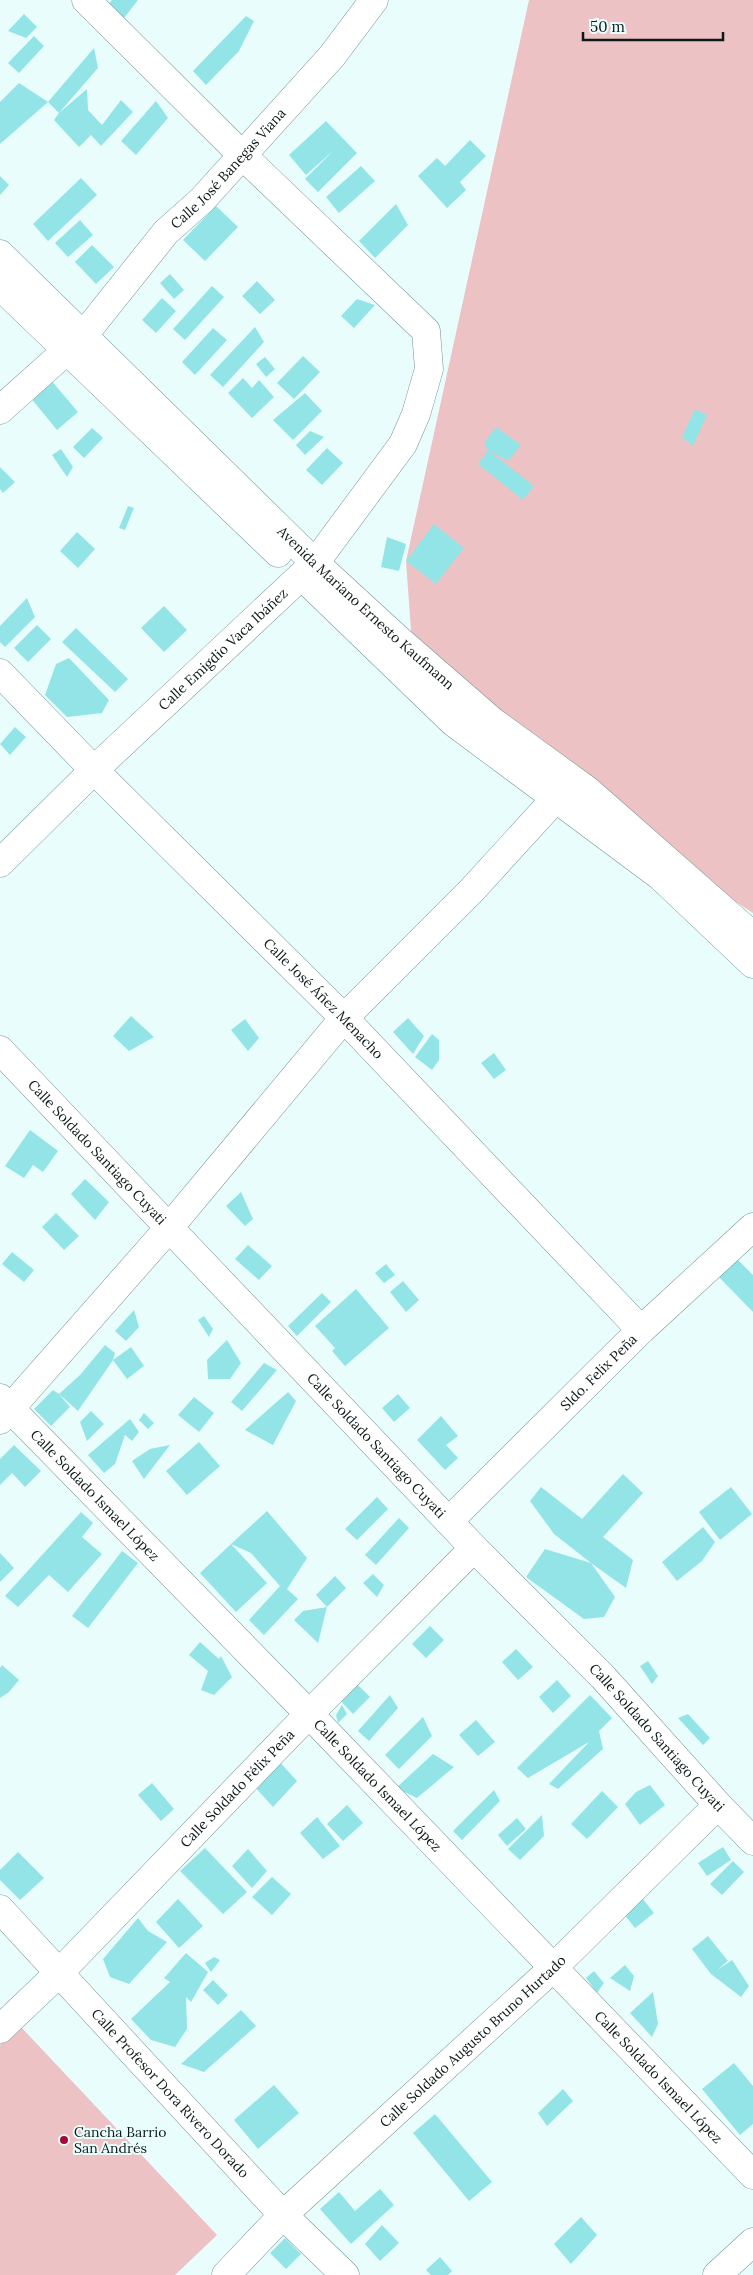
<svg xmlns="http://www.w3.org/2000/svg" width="753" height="2275" viewBox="0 0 753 2275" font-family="Lora,serif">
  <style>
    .green { fill: #ecc2c4 }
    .building { fill: #93e4e6 }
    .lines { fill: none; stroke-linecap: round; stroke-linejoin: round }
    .minor-casing { stroke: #769495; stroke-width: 29 }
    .major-casing { stroke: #769495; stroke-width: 29 }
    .minor { stroke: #fff; stroke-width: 28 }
    .major { stroke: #fff; stroke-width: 28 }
    .poi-dot { fill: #a40939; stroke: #eafdfd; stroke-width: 2 }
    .labels { text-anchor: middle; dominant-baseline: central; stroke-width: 4; stroke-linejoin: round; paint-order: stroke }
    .street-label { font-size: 14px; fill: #0d1919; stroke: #eafdfd }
    .poi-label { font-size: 14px; fill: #0d1919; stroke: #eafdfd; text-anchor: start }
  </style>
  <rect width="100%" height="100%" fill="#eafdfd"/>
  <!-- green -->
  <path class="green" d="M529,0h224v913l-187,-122 -154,-147 -6,-83z
    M20,2026l197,209 -42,40h-175v-230z"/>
  <!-- building -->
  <path class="building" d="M112,0h26l-14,18 -16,-13z
    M24,14l13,13 -11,11 -18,-7z
    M246,16l8,5 -15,30 -33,34 -13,-14z
    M34,36l10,10 -25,27 -11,-10z
    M94,48l4,20 -39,45 -11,-11z
    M19,83l29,19 -48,42v-42z
    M87,89l1,21 14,15 19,-25 12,12 -32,34 -10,-11 -12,12 -25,-27 5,-7z
    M156,101l12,17 -32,37 -15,-14z
    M326,121l31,32 -39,39 -13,-13 29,-29 -28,25 -17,-20z
    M470,140l16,16 -26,26 6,8 -19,18 -29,-32 19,-18 8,8z
    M361,166l14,15 -36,32 -13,-16z
    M0,176l9,9 -9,10z
    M81,178l16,17 -49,46 -15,-17z
    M396,204l12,21 -33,33 -16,-17z
    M216,206l22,21 -33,34 -22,-21z
    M80,220l13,15 -25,22 -13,-14z
    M92,245l22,22 -18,17 -21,-22z
    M170,274l14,16 -10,9 -14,-16z
    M257,281l18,19 -15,14 -18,-18z
    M212,286l12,11 -39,43 -12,-11z
    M162,298l14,13 -20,22 -14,-13z
    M357,299l18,6 -21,23 -13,-12z
    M255,327l9,15 -41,45 -13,-12z
    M213,328l14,12 -32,35 -13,-13z
    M303,356l17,16 -26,27 -17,-16z
    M265,357l10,12 -9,8 -10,-13z
    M243,378l9,10 7,-8 15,17 -22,21 -24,-25z
    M50,379l28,33 -21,18 -27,-33z
    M305,393l17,18 -29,29 -20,-20z
    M695,409l12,6 -14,31 -11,-9z
    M496,427l25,18 -13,16 -20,-11 -4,-7z
    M92,428l11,10 -19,20 -11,-11z
    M310,431l14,6 -19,18 -9,-10z
    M327,448l16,15 -21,22 -16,-15z
    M61,449l12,18 -6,10 -15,-22z
    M488,450l46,36 -11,14 -45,-36z
    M0,467l15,15 -12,11 -3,-4z
    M128,506l6,2 -9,22 -6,-2z
    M434,524l30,24 -28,36 -30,-23z
    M77,532l18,17 -17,19 -18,-17z
    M387,537l19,7 -7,27 -18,-4z
    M27,598l8,19 -30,30 -5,-5v-16z
    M164,606l23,24 -23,22 -23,-24z
    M37,625l14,14 -23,23 -14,-14z
    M76,628l52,51 -13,13 -53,-50z
    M69,658l40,42 -7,13 -35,4 -22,-22 11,-31z
    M15,727l11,10 -16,18 -10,-11z
    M131,1016l23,21 -25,14 -16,-15z
    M408,1018l16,18 -11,18 -20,-22z
    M245,1019l14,19 -11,13 -17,-21z
    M432,1034l7,6v20l-7,10 -17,-13z
    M494,1053l12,17 -12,9 -13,-16z
    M30,1130l28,21 -15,21 -10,-7 -9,13 -19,-12z
    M85,1179l24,23 -14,18 -24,-26z
    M241,1192l12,27 -8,7 -19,-20z
    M56,1213l23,23 -15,14 -22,-23z
    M248,1245l24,21 -13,14 -24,-21z
    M12,1252l22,18 -10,12 -22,-18z
    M733,1255l20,20v37l-38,-39z
    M386,1264l9,11 -11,8 -9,-10z
    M403,1281l16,19 -13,12 -16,-20z
    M356,1289l33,39 -44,38 -13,-15 3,-3 -20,-22z
    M322,1293l9,9 -34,34 -9,-10z
    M134,1310l5,17 -13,14 -11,-10z
    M204,1316l9,13 -4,8 -11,-17z
    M227,1340l14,23 -11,16h-22l-1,-19z
    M105,1345l10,8 -2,7 -35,51 -19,-17 21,-19z
    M131,1347l13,19 -17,13 -14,-19z
    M264,1363l13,7 -35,41 -11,-9z
    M53,1390l6,4 11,13 -19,19 -17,-17z
    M288,1392l8,9 -23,44 -28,-15z
    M398,1394l12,14 -16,14 -12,-14z
    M194,1397l20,16 -15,19 -21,-17z
    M91,1411l13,13 -17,17 -7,-19z
    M144,1413l10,10 -6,6 -9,-9z
    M441,1416l17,20 -12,9 12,13 -13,12 -28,-30z
    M130,1419l9,13 -7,9 -7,-6 -10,29 -11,9 -16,-18z
    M199,1442l21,24 -33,29 -21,-24z
    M14,1445l27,26 -16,16 -13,-14 -12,12v-26z
    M170,1445l-26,34 -12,-18 18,-12z
    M623,1474l20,19 -40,44 30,23 -7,28 -35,-25 24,34 -11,20 -20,2 -58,-42 19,-28 46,14 -37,-29 -24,-33 11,-14 41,32z
    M731,1487l21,27 -32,26 -21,-28z
    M377,1497l11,12 -31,31 -12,-11z
    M267,1511l40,47 -20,31 11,10 -34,36 -15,-15 31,-34 -29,-33 -20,-9 36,39 -31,29 -36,-39 31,-29z
    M81,1512l12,11 -11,14 20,17 -34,38 -19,-17 -31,32 -13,-11z
    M399,1518l10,10 -33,37 -11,-10z
    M703,1527l12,15 -13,19 -25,20 -15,-19z
    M122,1551l16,12 -50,65 -16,-12z
    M0,1553l14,15 -14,14z
    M373,1574l11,11 -7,12 -14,-14z
    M335,1576l11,12 -19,19 -11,-12z
    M327,1607l-9,36 -24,-23 9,-9z
    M430,1626l14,14 -18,18 -14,-14z
    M200,1642l19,17 2,-3 11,21 -18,18 -13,-5 7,-19 -19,-16z
    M516,1649l17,18 -15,13 -16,-18z
    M648,1661l10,15 -6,8 -12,-18z
    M2,1665l17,15 -10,12 -9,6v-30z
    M557,1680l14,16 -18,17 -14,-16z
    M354,1681l16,16 -17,17 -16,-17z
    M390,1695l8,13 -29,33 -11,-10z
    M590,1695l22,23 -13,13 4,18 -45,40 -9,-5 40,-42 -61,36 -11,-10z
    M342,1705l5,9 -9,9 -2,-8z
    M688,1714l22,24 -7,7 -25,-27z
    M423,1717l9,19 -33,33 -14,-14z
    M476,1720l19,22 -17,14 -19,-21z
    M433,1754l21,13 -37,31 -21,-10z
    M277,1759l20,22 -24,26 -20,-22z
    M152,1783l22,26 -13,12 -23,-26z
    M650,1785l15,20 -25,20 -15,-21 11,-12z
    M494,1790l6,11 -38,39 -9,-9z
    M602,1791l16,16 -31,32 -16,-15z
    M347,1805l16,18 -20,18 -16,-17z
    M542,1815l2,21 -24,24 -12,-11z
    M317,1817l23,29 -17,13 -23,-26z
    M517,1818l9,11 -19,17 -9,-11z
    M723,1847l8,13 -24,16 -9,-13z
    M205,1848l42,44 -24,22 -43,-43z
    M248,1849l19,22 -15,17 -20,-22z
    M18,1852l26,26 -24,22 -20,-20v-10z
    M733,1861l11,11 -22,23 -12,-11z
    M272,1877l19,17 -19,21 -20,-18z
    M639,1894l15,19 -19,15 -15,-19z
    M178,1899l25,27 -24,22 -23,-26z
    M138,1918l10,13 19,11 -38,42 -19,-7 -7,-18z
    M708,1936l20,25 -11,9 15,-10 17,26 -8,11 -30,-23 -19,-25z
    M186,1953l22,19 -17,30 -5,-5 1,32 -12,18 -24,-7 -20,-21 39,-37 -6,-4z
    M214,1957l6,3 -9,12 -6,-9z
    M625,1965l9,11 -4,15 -20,-13z
    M594,1971l10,12 -7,10 -11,-15z
    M213,1980l15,15 -10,10 -15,-15z
    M653,1992l5,32 -6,13 -22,-24z
    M241,2010l15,16 -52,46 -23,-8z
    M734,2063l19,23v38l-13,11 -38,-46z
    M274,2085l25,28 -41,36 -24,-29z
    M563,2089l10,12 -26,25 -9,-13z
    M435,2114l57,68 -23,19 -56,-68z
    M380,2189l14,16 -43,39 -31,-35 19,-17 16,19z
    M581,2217l16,18 -26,29 -17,-20z
    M382,2225l17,18 -19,18 -15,-17z
    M285,2238l16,16 -15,15 -16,-16z
    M440,2257l12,14 -4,4h-17l-5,-5z"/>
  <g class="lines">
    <!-- minor casing -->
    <g class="minor-casing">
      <g id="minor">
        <path id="s1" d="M83,336l83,-104 36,-32 130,-144 42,-56"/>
        <path d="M0,410l66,-59"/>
        <path id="s2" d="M0,673l94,97 250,248 297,312"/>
        <path id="s3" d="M0,863l94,-93 221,-207 88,-119 13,-30 13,-45 -3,-38 -184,-176 -156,-155"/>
        <path id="s4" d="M0,1050l474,498 129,129 115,128 35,36"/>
        <path id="s5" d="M0,1398l309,316 444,461"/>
        <path d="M0,1420l168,-191 176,-211 128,-128 84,-92"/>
        <path id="s6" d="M449,1521l192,-191 112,-103"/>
        <path id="s7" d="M0,1909l283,306 62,60"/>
        <path id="s8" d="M0,2029l60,-57 249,-258 165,-166"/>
        <path id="s9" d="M226,2275l57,-60 270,-247 165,-163"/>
        <path d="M717,2275l36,-33"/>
      </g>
    </g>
    <!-- major casing -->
    <g class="major-casing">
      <g id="major">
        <path id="s10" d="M0,254l315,309 85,78 92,80 95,69 166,146"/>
        <path d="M0,286l278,267"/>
        <path d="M309,583l144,139 207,154 93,88"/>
      </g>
    </g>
    <!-- minor -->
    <use href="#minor" class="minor"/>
    <!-- major -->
    <use href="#major" class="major"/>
  </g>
  <!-- markers -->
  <circle class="poi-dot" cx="64" cy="2140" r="5"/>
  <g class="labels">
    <!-- street labels -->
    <g class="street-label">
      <text stroke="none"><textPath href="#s1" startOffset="222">Calle José Banegas Viana</textPath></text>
      <text stroke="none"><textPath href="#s10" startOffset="509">Avenida Mariano Ernesto Kaufmann</textPath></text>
      <text stroke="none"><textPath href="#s3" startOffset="309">Calle Emigdio Vaca Ibáñez</textPath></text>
      <text stroke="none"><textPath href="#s2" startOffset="459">Calle José Áñez Menacho</textPath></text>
      <text stroke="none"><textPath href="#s4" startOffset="141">Calle Soldado Santiago Cuyati</textPath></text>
      <text stroke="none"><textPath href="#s6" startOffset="211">Sldo. Felix Peña</textPath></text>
      <text stroke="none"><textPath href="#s4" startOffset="546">Calle Soldado Santiago Cuyati</textPath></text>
      <text stroke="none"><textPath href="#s5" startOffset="136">Calle Soldado Ismael López</textPath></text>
      <text stroke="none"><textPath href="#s4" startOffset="951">Calle Soldado Santiago Cuyati</textPath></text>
      <text stroke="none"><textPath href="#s5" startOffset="541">Calle Soldado Ismael López</textPath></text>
      <text stroke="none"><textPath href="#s8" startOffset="338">Calle Soldado Félix Peña</textPath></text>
      <text stroke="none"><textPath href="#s9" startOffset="340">Calle Soldado Augusto Bruno Hurtado</textPath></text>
      <text stroke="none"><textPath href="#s5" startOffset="946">Calle Soldado Ismael López</textPath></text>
      <text stroke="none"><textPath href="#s7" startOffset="251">Calle Profesor Dora Rivero Dorado</textPath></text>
    </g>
    <!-- poi labels -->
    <g class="poi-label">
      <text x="74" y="2132">Cancha Barrio<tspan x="74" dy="16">San Andrés</tspan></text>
    </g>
  </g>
  <!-- scale -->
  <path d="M583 32v8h140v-8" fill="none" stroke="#0d1919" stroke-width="2.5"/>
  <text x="590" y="32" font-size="15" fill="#0d1919" stroke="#eafdfd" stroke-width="4" paint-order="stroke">50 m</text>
</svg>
